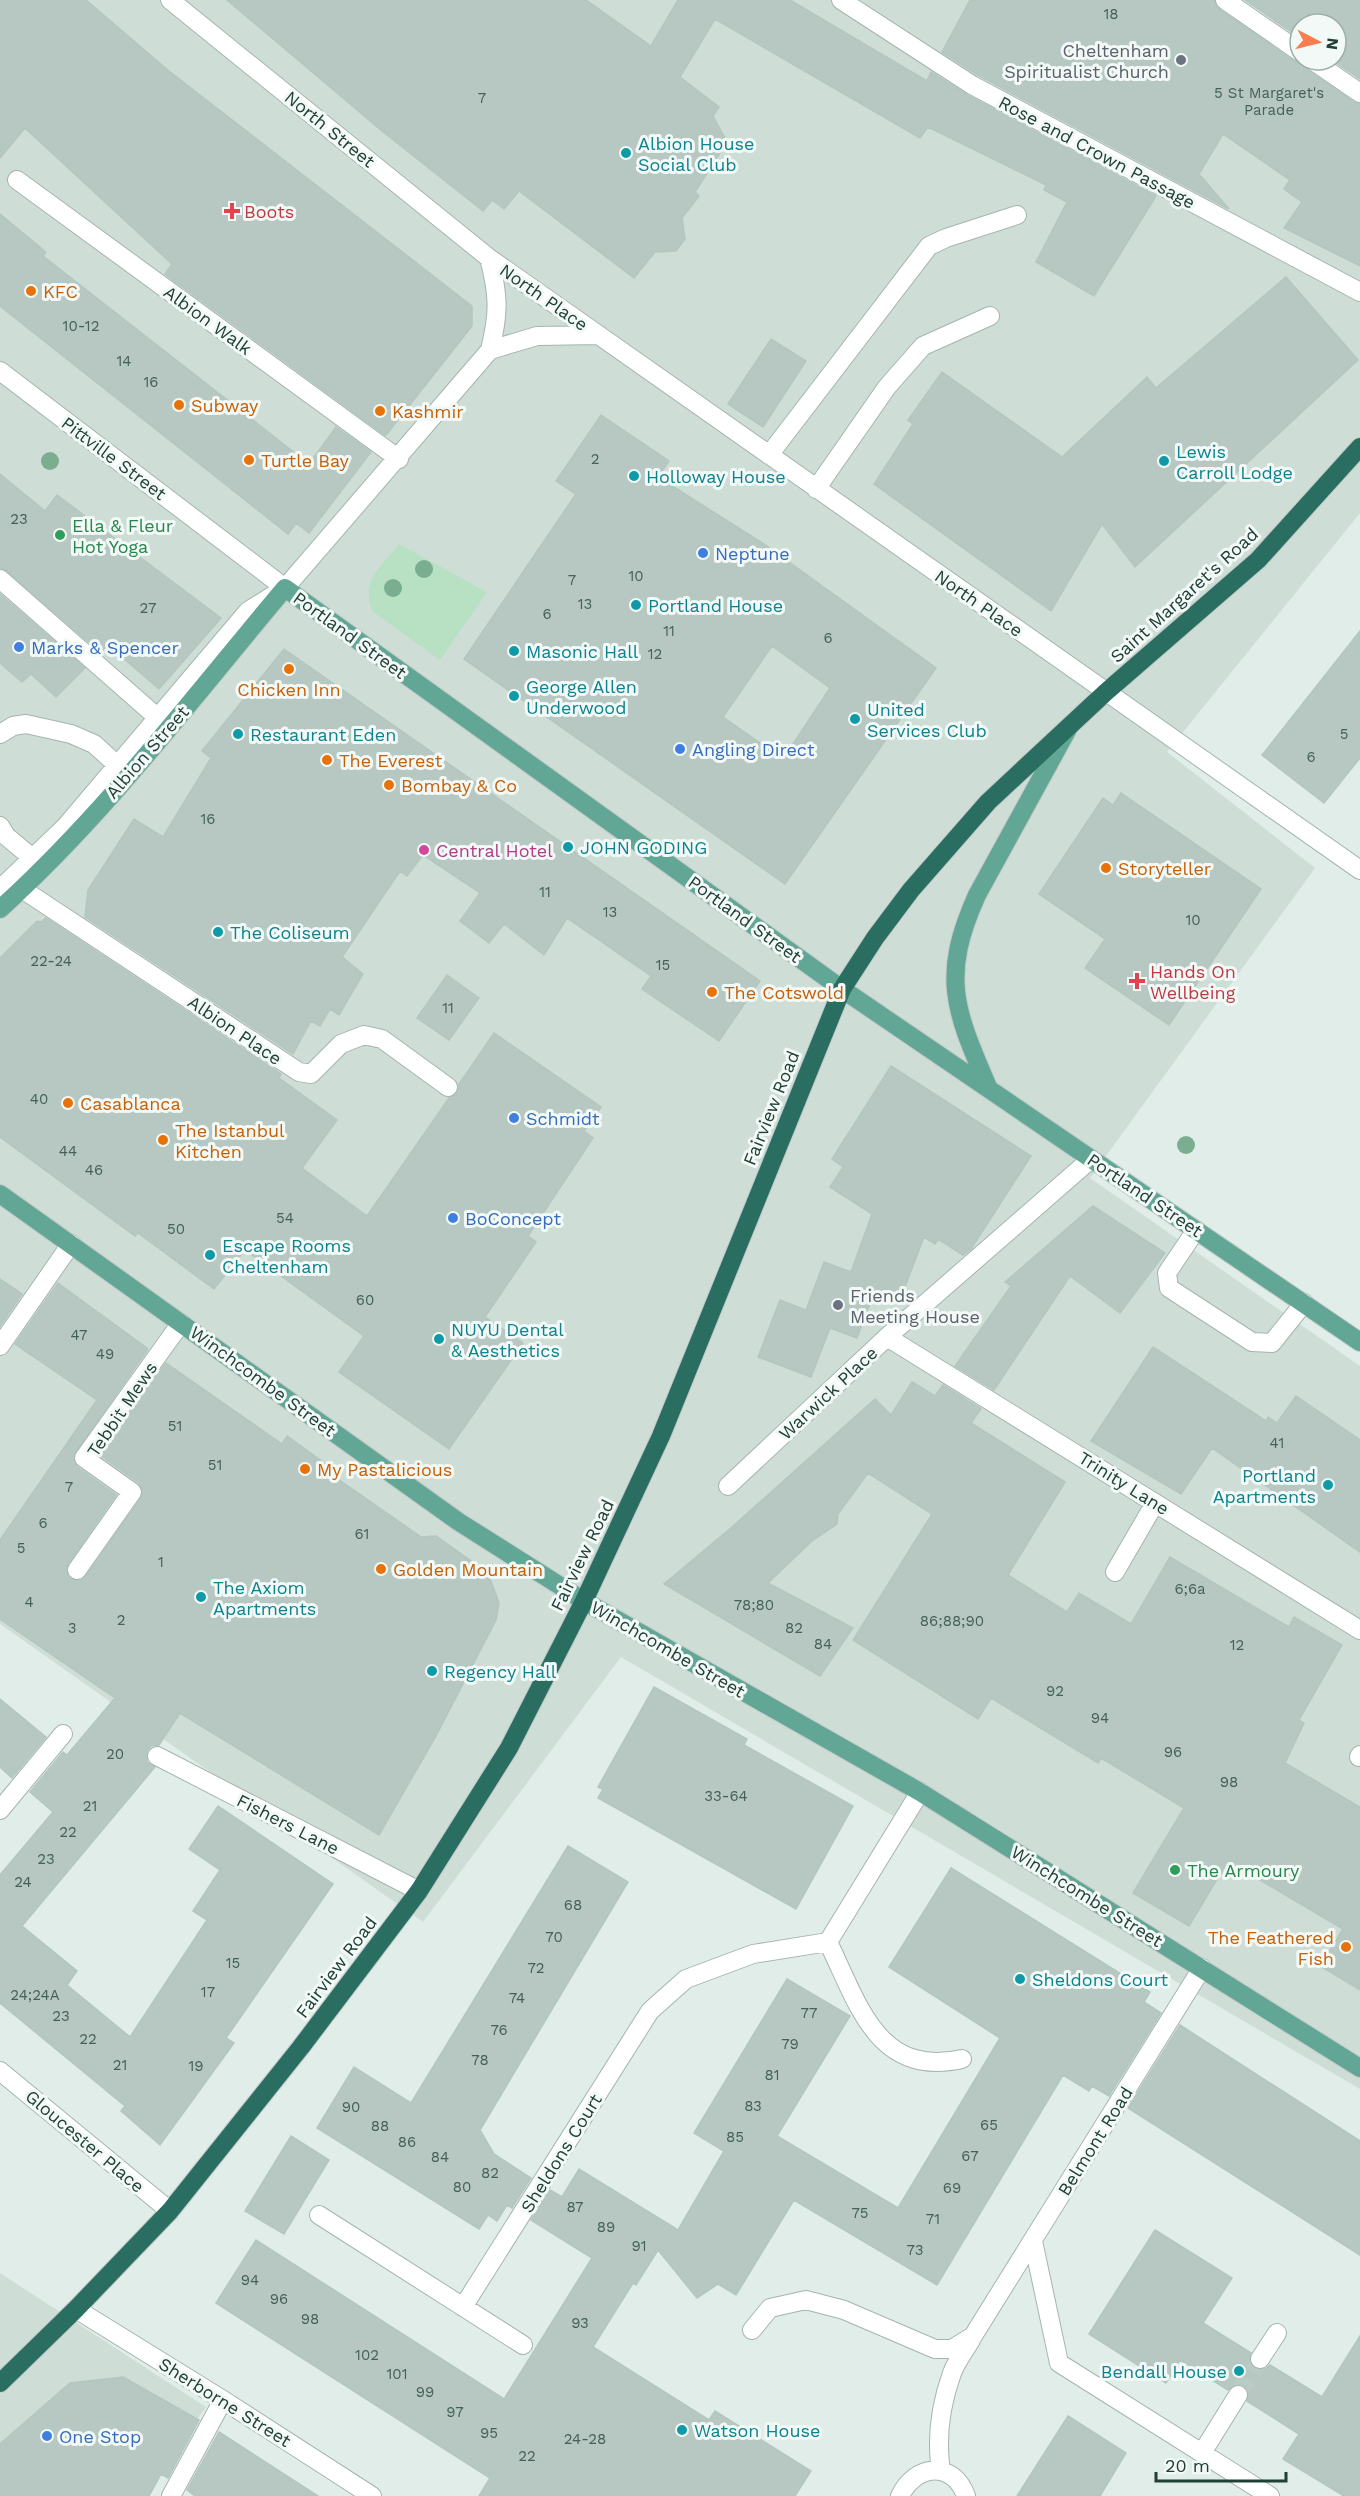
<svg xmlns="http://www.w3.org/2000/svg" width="1360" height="2496" viewBox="0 0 1360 2496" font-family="'Work Sans',sans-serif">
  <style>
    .built { fill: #cfddd7 }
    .green { fill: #b8e0c3 }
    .building { fill: #b6c8c1; stroke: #b3c7bf; stroke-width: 1.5; fill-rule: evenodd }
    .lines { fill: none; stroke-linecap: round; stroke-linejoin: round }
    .minor-tunnel { stroke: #bacac5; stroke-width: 18; stroke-dasharray: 18 9; stroke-linecap: butt }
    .minor-casing { stroke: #a3b5af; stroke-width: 20 }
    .major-casing { stroke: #c1c9c7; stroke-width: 20 }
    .highway-casing { stroke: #c1c9c7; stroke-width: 20 }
    .minor { stroke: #fff; stroke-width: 18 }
    .major { stroke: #62a695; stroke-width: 18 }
    .highway { stroke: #296e61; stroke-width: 18 }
    .tree { fill: #7bae90 }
    .worship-dot { fill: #6b7280; stroke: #f2f9f6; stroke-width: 2 }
    .culture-dot { fill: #0f9aa8; stroke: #f2f9f6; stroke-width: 2 }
    .health-dot { fill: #e0444e; stroke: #f2f9f6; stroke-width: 2 }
    .food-dot { fill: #e8710a; stroke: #f2f9f6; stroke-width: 2 }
    .leisure-dot { fill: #2e9e5b; stroke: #f2f9f6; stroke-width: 2 }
    .shop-dot { fill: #3f7fe0; stroke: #f2f9f6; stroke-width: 2 }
    .hotel-dot { fill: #d1479c; stroke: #f2f9f6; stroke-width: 2 }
    .labels { text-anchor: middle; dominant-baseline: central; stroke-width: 6; stroke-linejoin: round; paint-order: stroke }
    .number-label { font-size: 15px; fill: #46615a }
    .worship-label { font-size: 18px; fill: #5b616d; stroke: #f2f9f6; text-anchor: end }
    .street-label { font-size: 18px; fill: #203f37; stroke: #f2f9f6 }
    .culture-label { font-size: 18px; fill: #0d838f; stroke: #f2f9f6; text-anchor: start }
    .health-label { font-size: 18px; fill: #be3a42; stroke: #f2f9f6; text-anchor: start }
    .food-label { font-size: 18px; fill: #c56008; stroke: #f2f9f6; text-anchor: start }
    .leisure-label { font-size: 18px; fill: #27864d; stroke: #f2f9f6; text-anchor: start }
    .shop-label { font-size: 18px; fill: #366cbe; stroke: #f2f9f6; text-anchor: start }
    .hotel-label { font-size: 18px; fill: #b23c85; stroke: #f2f9f6; text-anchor: start }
  </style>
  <rect width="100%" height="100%" fill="#e1ede8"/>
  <!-- built -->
  <path class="built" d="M0,0h1222l138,100v413l-193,239 148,116 -225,310 270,188v723l-739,-432 -198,265 -423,-298z
    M0,2273l206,134 -63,89h-143z"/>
  <!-- green -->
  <path class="green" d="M399,544l88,48 -47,68 -68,-49c-11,-32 8,-43 27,-67z"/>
  <!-- building -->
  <path class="building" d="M0,0h86l83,71 303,235v20l-85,108 -2,1 -220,-161 7,-10 -147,-136 -25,30z
    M227,0h359l65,46 27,-46h112l137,81 4,-9 36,23 189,101 -62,100 -58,-34 31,-60 -23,-12 2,-5 -118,-58 -8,11 -205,-119 -35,58 39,30 -6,9 14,26 -32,50 4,4 -17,22 3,21 -9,12 -21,1 -21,26 -115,-87 -15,18 -12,-9 -9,11 -101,-80z
    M970,0h244l5,9 75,52 7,2 5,6 48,33 6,2v162l-76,-38 18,-26 -18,-13 6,-9 -67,-46 -24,40 30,35 -251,-134 -36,-23z
    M1245,0h115v79l-28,-19h4v-36h-36v14z
    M0,214l46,38 -3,4 266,208 27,-37 35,25 -62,81 -13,-10 -8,11 -288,-228z
    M1286,277l72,83 -223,207 -33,-43 -51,87 -177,-127 39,-60 -5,-4 34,-48 120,85 85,-80 9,11z
    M771,339l35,22 -43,66 -35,-23z
    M601,415l68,46 -11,16 106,67 172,124 -151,216 -321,-225 112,-165 -20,-13zM772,646l58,42 -47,71 -60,-42z
    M0,474l45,37 12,-16 164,123 -62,71 -51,-44 -8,7 -93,-81 -7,-3z
    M0,594l85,74 -29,29 -25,-23 -9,8 -22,-19z
    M1360,631v127l-36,45 -62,-48z
    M284,649l476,332 -41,60 -77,-52 9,-13 -84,-58 -23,37 -40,-31 -15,19 -29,-22 20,-28 -57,-38 -16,21 -7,-5 -58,86 21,17 -24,41 -9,-6 -10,17 -9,-5 -18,33 -208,-137 3,-27 46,-71 29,18 48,-79 -9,-7z
    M1121,793l140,96 -92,136 -84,-57 20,-29 -66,-45 64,-96 10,7z
    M46,918l235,156 -2,4 58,42 -35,48 65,48 82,-118 8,-5 2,-9 35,-51 107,74 -17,24 9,7 -65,98 8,6 -51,75 38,26 -74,106 -110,-77 25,-36 -119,-86 -31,39 -76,-56 -3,3 -135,-99v-179l37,-37 4,1z
    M447,975l32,23 -30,42 -32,-22z
    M891,1066l140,90 -60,93 -8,6 -25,-16 -3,5 -11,-7 -24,63 -25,-10 -18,48 -27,-10 -19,49 -53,-20 22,-57 26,10 18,-48 27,10 21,-58 -42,-27 13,-20 -11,-8z
    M1093,1206l72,47 -45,60 -50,-37 -76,114 -39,-24 56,-80 -6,-4z
    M0,1279l22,15 -22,32z
    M58,1283l90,66 -75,107 4,11 39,28 -48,69 -2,6 4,9 7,2 9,-5 55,-78 1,-10 -3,-5 -39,-28 66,-92 116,81 5,-8 54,39 -3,4 83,58 15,-1 48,34 6,8 9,25 -3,17 -60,116 -57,99 -199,-122 -21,32 -8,1 -4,5v11l8,5 -133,159 55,45 -10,14 63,52 77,-117 -14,-9 27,-41 -31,-21 29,-43 115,78 -107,154 8,5 -74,102 -39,-34 4,-5 -125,-103v-128l53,-63 -23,-20 33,-40 4,3 48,-57 -115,-79v-79l97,-140 -82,-56z
    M1153,1347l113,74 2,-4 9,6 19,-27 64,44v112l-148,-104 -31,46 -90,-53z
    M912,1382l23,14 8,-11 38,24 -10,14 94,59 -57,93 59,37 12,-19 52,31 39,-67 119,70 5,-10 48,28 -43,75 5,3 -19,40 75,44v183l-40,-24 23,-37 -115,-68 -39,65 -56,-33 51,-85 -83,-50 -3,5 -107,-65 -13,21 -125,-79 79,-126 -64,-41 -30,41 -1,10 -25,17 -44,42 85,45 -33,48 -156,-92 68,-57 143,-128 16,16z
    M654,1687l93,52 -3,6 109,61 -57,103 -198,-111 5,-9 -5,-2z
    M0,1699l46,38 -34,41 -12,-11z
    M568,1846l60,36 -148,248 14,24 37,24 -19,30 -5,-3 -10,16 -9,-6 -9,14 -162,-101 37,-61 57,36z
    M951,1868l199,124 -6,10 17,11 -52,83 -17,-10 -3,5 -26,-16 -126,210 -143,-85 -58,95 -18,-11 -21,14 -39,-48 -22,35 -3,-2 -40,64 116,73 6,-9 96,60 -16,25h-316l11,-18 -274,-175 40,-63 248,159 88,-141 -61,-38 19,-30 12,7 17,-28 99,61 46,-79 -30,-18 93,-154 63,37 -73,120 121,72 102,-170 -111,-71z
    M1180,2025l180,116v114l-232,-147z
    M291,2136l38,24 -45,74 -39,-23z
    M1155,2230l77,48 -29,45 48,30 -1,11 4,5h11l5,-4 52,32 38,-61v160h-16l-61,-37 16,-25 -52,-33 1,-11 -5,-5h-10l-5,5 -48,-30 -14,23 -77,-49z
    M123,2377l76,43 -31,58 -7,-4 -12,22h-149v-52l70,-61z
    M1068,2416l58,37 -26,43h-83z
    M219,2432l99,64h-123l-8,-6z"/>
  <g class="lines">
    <!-- minor-tunnel -->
    <path class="minor-tunnel" d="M1238,2395l22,-36"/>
    <!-- minor casing -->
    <g class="minor-casing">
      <path id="minor" d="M170,0l319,258 871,612
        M841,0l131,85 388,207
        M1225,0l75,52
        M1312,60l48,33
        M17,180l382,279
        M490,350l47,-14 62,-1
        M0,371l285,217
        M769,455l160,-209 17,-8 71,-23
        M816,489l71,-102 36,-41 67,-30
        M0,579l166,146
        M0,734l13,-8 13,-2 45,10 23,10 33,30
        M0,826l6,10 36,30
        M0,889l65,-62 183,-216 37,-23 205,-238c9,-37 9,-54 -1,-92
        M22,889l277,183 12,2 30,-30 23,-9 18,4 66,48
        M1196,1230l-29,43 2,15 83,54 20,1 32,-40
        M887,1337l473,293
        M0,1346l71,-102
        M728,1486l159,-149 204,-178
        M77,1570l55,-78 -48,-34 97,-135
        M1115,1572l40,-69
        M157,1756l262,135
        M1359,1757l1,-2
        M0,1810l63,-76
        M828,1942l92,-150
        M0,2071l170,140
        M319,2215l204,130
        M1033,2241l26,122 211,133
        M463,2307l187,-296 36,-32 67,-25 75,-12c30,61 49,136 134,117
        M76,2309l147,91 149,96
        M752,2330l18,-22 36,-8 38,10 91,39h17l21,-13 229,-368
        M1260,2359l17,-26
        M1202,2453l36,-58
        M941,2471c-5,-32 0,-67 11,-98 4,-11 13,-23 19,-33
        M171,2496l52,-96
        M900,2496c15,-32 53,-36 66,0"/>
    </g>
    <!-- major casing -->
    <g class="major-casing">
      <path id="major" d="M0,909c106,-96 193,-212 285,-321l557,401 518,353
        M988,1087c-33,-77 -48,-110 -11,-192l91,-166
        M0,1194l459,328 125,79 336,191 440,276"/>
    </g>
    <!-- highway casing -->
    <g class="highway-casing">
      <path id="highway" d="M0,2383l76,-74 94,-98 131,-164 118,-156 90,-143 75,-147 77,-165 181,-447 33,-51 36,-48 77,-88 118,-110 152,-132 102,-113"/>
    </g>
    <!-- minor -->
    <use href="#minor" class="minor"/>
    <!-- major -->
    <use href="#major" class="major"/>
    <!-- highway -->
    <use href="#highway" class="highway"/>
  </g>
  <!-- trees -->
  <g class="tree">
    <circle cx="50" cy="461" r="9"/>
    <circle cx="424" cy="569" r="9"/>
    <circle cx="393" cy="588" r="9"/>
    <circle cx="1186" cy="1145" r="9"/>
  </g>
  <!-- markers -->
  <g class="worship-dot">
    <circle cx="1181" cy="60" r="6"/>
    <circle cx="838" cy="1305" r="6"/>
  </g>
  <g class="culture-dot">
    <circle cx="626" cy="153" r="6"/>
    <circle cx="1164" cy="461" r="6"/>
    <circle cx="634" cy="476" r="6"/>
    <circle cx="636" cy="605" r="6"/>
    <circle cx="514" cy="651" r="6"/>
    <circle cx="514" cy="696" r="6"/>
    <circle cx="855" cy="719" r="6"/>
    <circle cx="238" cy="734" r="6"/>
    <circle cx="568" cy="847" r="6"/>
    <circle cx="218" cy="932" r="6"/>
    <circle cx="210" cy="1255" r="6"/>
    <circle cx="439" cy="1339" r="6"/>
    <circle cx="1328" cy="1485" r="6"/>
    <circle cx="201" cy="1597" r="6"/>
    <circle cx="432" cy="1671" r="6"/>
    <circle cx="1020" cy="1979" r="6"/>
    <circle cx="1239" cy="2371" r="6"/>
    <circle cx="682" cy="2430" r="6"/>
  </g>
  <g class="health-dot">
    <path d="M229 202h6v6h6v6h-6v6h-6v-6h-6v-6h6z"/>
    <path d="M1134 972h6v6h6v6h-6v6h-6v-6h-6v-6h6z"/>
  </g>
  <g class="food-dot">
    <circle cx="31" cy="291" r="6"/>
    <circle cx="179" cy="405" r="6"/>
    <circle cx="380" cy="411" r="6"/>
    <circle cx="249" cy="460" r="6"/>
    <circle cx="289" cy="669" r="6"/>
    <circle cx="327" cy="760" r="6"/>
    <circle cx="389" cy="785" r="6"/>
    <circle cx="1106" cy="868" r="6"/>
    <circle cx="712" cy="992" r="6"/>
    <circle cx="68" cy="1103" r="6"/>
    <circle cx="163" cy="1140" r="6"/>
    <circle cx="305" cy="1469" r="6"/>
    <circle cx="381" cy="1569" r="6"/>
    <circle cx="1346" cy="1947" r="6"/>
  </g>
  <g class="leisure-dot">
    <circle cx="60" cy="535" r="6"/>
    <circle cx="1175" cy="1870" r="6"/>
  </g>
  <g class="shop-dot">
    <circle cx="703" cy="553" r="6"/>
    <circle cx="19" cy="647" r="6"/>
    <circle cx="680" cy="749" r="6"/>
    <circle cx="514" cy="1118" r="6"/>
    <circle cx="453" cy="1218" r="6"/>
    <circle cx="47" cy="2436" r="6"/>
  </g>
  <circle class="hotel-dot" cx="424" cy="850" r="6"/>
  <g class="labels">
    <!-- number labels -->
    <g class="number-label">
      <text x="1111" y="14">18</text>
      <text x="1269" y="93">5 St Margaret's<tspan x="1269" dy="17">Parade</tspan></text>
      <text x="482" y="98">7</text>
      <text x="81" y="326">10-12</text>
      <text x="124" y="361">14</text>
      <text x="151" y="382">16</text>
      <text x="595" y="459">2</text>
      <text x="19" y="519">23</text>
      <text x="636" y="576">10</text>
      <text x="572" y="580">7</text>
      <text x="585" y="604">13</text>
      <text x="148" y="608">27</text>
      <text x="547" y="614">6</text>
      <text x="669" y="631">11</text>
      <text x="828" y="638">6</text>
      <text x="655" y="654">12</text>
      <text x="1344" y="734">5</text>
      <text x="1311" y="757">6</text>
      <text x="208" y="819">16</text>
      <text x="545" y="892">11</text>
      <text x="610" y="912">13</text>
      <text x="1193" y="920">10</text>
      <text x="51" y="961">22-24</text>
      <text x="663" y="965">15</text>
      <text x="448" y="1008">11</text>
      <text x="39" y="1099">40</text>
      <text x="68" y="1151">44</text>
      <text x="94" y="1170">46</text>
      <text x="285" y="1218">54</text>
      <text x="176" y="1229">50</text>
      <text x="365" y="1300">60</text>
      <text x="79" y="1335">47</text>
      <text x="105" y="1354">49</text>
      <text x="175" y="1426">51</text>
      <text x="1277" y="1443">41</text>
      <text x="215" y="1465">51</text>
      <text x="69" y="1487">7</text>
      <text x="43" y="1523">6</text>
      <text x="362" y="1534">61</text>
      <text x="21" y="1548">5</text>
      <text x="161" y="1562">1</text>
      <text x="1190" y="1589">6;6a</text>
      <text x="29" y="1602">4</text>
      <text x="754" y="1605">78;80</text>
      <text x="121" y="1620">2</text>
      <text x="952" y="1621">86;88;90</text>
      <text x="72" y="1628">3</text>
      <text x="794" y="1628">82</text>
      <text x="823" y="1644">84</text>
      <text x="1237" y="1645">12</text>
      <text x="1055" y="1691">92</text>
      <text x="1100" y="1718">94</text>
      <text x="1173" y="1752">96</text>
      <text x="115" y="1754">20</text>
      <text x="1229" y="1782">98</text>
      <text x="726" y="1796">33-64</text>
      <text x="90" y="1806">21</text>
      <text x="68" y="1832">22</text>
      <text x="46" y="1859">23</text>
      <text x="23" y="1882">24</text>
      <text x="573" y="1905">68</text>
      <text x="554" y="1937">70</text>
      <text x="233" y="1963">15</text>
      <text x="536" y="1968">72</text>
      <text x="208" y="1992">17</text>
      <text x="35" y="1995">24;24A</text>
      <text x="517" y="1998">74</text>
      <text x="809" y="2013">77</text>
      <text x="61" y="2016">23</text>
      <text x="499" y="2030">76</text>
      <text x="88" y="2039">22</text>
      <text x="790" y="2044">79</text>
      <text x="480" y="2060">78</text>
      <text x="120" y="2065">21</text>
      <text x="196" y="2066">19</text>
      <text x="772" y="2075">81</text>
      <text x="753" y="2106">83</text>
      <text x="351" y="2107">90</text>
      <text x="989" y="2125">65</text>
      <text x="380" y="2126">88</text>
      <text x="735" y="2137">85</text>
      <text x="407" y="2142">86</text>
      <text x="970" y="2156">67</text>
      <text x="440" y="2157">84</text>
      <text x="490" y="2173">82</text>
      <text x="462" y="2187">80</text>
      <text x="952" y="2188">69</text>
      <text x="575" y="2207">87</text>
      <text x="860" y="2213">75</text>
      <text x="933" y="2219">71</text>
      <text x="606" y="2227">89</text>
      <text x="639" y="2246">91</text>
      <text x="915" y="2250">73</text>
      <text x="250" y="2280">94</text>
      <text x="279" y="2299">96</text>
      <text x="310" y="2319">98</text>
      <text x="580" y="2323">93</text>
      <text x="367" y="2355">102</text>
      <text x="397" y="2374">101</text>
      <text x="425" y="2392">99</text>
      <text x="455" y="2412">97</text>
      <text x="489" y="2433">95</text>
      <text x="585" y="2439">24-28</text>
      <text x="527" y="2456">22</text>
    </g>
    <!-- worship labels -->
    <g class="worship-label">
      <text x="1169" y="50">Cheltenham<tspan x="1169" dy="21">Spiritualist Church</tspan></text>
      <text x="850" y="1295" text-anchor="start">Friends<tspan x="850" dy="21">Meeting House</tspan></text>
    </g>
    <!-- street labels -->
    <g class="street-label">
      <text transform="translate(330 129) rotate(39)">North Street</text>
      <text transform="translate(1097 152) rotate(28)">Rose and Crown Passage</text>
      <text transform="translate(544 297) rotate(35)">North Place</text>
      <text transform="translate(208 320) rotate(36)">Albion Walk</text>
      <text transform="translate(114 458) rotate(37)">Pittville Street</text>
      <text transform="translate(1184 595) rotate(-42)">Saint Margaret's Road</text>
      <text transform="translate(979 603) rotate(35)">North Place</text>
      <text transform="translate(350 635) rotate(36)">Portland Street</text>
      <text transform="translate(147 752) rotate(-49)">Albion Street</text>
      <text transform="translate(745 919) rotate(36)">Portland Street</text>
      <text transform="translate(235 1030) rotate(34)">Albion Place</text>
      <text transform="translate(771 1108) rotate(-68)">Fairview Road</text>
      <text transform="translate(1145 1195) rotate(34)">Portland Street</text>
      <text transform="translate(263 1381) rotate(36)">Winchcombe Street</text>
      <text transform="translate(828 1393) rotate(-43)">Warwick Place</text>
      <text transform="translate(122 1409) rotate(-56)">Tebbit Mews</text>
      <text transform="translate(1124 1483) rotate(32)">Trinity Lane</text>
      <text transform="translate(582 1555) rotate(-64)">Fairview Road</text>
      <text transform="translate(668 1649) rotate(30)">Winchcombe Street</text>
      <text transform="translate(288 1824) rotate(27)">Fishers Lane</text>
      <text transform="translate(1087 1896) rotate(32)">Winchcombe Street</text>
      <text transform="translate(336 1967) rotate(-53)">Fairview Road</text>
      <text transform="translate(85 2141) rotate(40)">Gloucester Place</text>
      <text transform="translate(1095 2141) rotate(-58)">Belmont Road</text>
      <text transform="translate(561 2153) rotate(-58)">Sheldons Court</text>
      <text transform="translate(225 2402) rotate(32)">Sherborne Street</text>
    </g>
    <!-- culture labels -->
    <g class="culture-label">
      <text x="638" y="143">Albion House<tspan x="638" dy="21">Social Club</tspan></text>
      <text x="1176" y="451">Lewis<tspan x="1176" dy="21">Carroll Lodge</tspan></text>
      <text x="646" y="476">Holloway House</text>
      <text x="648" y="605">Portland House</text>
      <text x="526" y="651">Masonic Hall</text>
      <text x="526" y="686">George Allen<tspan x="526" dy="21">Underwood</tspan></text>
      <text x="867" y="709">United<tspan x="867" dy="21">Services Club</tspan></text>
      <text x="250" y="734">Restaurant Eden</text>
      <text x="580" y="847">JOHN GODING</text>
      <text x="230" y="932">The Coliseum</text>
      <text x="222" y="1245">Escape Rooms<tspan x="222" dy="21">Cheltenham</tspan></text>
      <text x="451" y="1329">NUYU Dental<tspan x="451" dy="21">&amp; Aesthetics</tspan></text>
      <text x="1316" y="1475" text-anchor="end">Portland<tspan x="1316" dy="21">Apartments</tspan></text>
      <text x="213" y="1587">The Axiom<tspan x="213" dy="21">Apartments</tspan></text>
      <text x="444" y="1671">Regency Hall</text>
      <text x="1032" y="1979">Sheldons Court</text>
      <text x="1227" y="2371" text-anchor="end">Bendall House</text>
      <text x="694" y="2430">Watson House</text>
    </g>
    <!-- health labels -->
    <g class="health-label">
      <text x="244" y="211">Boots</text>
      <text x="1150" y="971">Hands On<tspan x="1150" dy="21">Wellbeing</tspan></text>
    </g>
    <!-- food labels -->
    <g class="food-label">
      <text x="43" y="291">KFC</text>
      <text x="191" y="405">Subway</text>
      <text x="392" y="411">Kashmir</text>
      <text x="261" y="460">Turtle Bay</text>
      <text x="289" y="689" text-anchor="middle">Chicken Inn</text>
      <text x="339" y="760">The Everest</text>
      <text x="401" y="785">Bombay &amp; Co</text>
      <text x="1118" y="868">Storyteller</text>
      <text x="724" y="992">The Cotswold</text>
      <text x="80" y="1103">Casablanca</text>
      <text x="175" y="1130">The Istanbul<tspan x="175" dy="21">Kitchen</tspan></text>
      <text x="317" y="1469">My Pastalicious</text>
      <text x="393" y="1569">Golden Mountain</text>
      <text x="1334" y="1937" text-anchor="end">The Feathered<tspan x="1334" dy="21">Fish</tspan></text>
    </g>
    <!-- leisure labels -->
    <g class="leisure-label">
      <text x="72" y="525">Ella &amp; Fleur<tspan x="72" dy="21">Hot Yoga</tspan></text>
      <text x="1187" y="1870">The Armoury</text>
    </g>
    <!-- shop labels -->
    <g class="shop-label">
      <text x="715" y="553">Neptune</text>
      <text x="31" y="647">Marks &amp; Spencer</text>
      <text x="692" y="749">Angling Direct</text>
      <text x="526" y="1118">Schmidt</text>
      <text x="465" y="1218">BoConcept</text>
      <text x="59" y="2436">One Stop</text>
    </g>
    <!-- hotel labels -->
    <g class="hotel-label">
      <text x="436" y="850">Central Hotel</text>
    </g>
  </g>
  <!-- north arrow -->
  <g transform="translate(1318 42) rotate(97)"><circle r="28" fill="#f2f9f6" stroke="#9eafaa" stroke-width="1.5"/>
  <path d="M0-4.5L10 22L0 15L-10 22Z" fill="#fd7c4f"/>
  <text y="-9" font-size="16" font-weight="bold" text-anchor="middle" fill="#203f37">N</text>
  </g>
  <!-- scale -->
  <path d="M1156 2472v9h130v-9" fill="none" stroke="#203f37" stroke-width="3"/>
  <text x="1165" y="2472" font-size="18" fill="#203f37" stroke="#f2f9f6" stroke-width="4.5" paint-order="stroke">20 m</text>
</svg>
